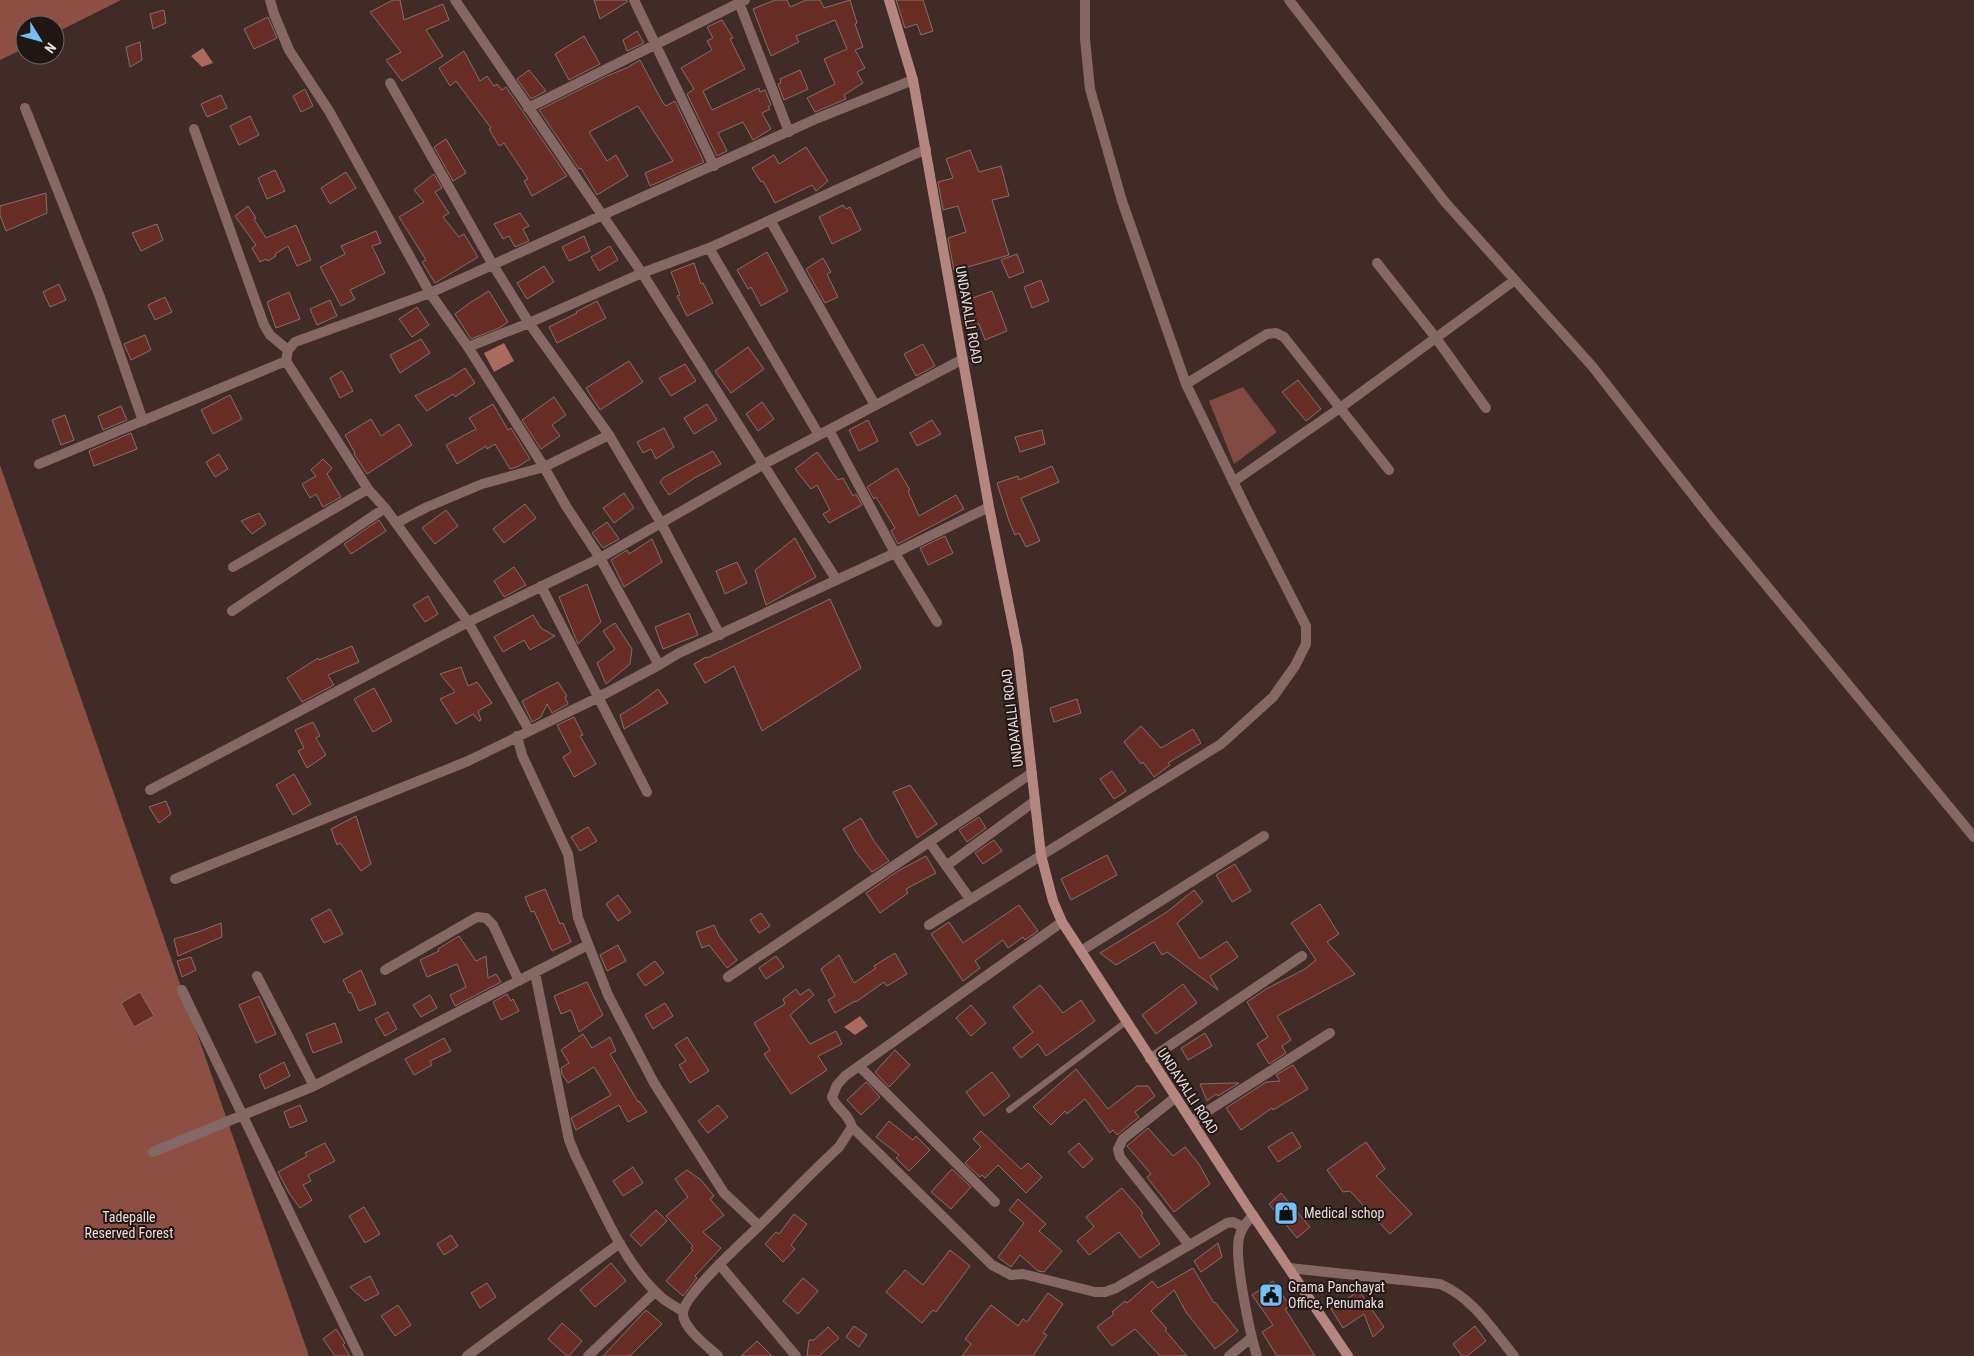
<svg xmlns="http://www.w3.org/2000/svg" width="1974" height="1356" viewBox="0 0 1974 1356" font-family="'Roboto Condensed',sans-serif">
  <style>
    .green { fill: #804a41 }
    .forest { fill: #8d4f44 }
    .water { fill: #ab6a5f }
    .building { fill: #682e25; stroke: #876e6a }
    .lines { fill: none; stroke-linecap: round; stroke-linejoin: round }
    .lane { stroke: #856863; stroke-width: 6 }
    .street { stroke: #856863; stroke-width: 10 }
    .secondary { stroke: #b4867e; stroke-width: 10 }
    .labels { text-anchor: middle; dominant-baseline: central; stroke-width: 4; stroke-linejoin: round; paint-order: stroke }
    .street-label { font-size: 14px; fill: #ecdedb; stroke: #201614 }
    .poi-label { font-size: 14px; fill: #ecdedb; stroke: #201614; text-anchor: start }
    .park-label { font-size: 14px; fill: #f2deda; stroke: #201614 }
  </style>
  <rect width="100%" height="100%" fill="#402b27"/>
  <!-- green -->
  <path class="green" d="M1243,387l34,45 -43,32 -25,-63z"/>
  <!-- forest -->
  <path class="forest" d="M0,0h121l-66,33v-8h-30v23l-25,12z
    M0,465l309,891h-309z"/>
  <!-- water -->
  <path class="water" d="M203,48l10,15 -11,4 -11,-11z
    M504,343l10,18 -20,11 -10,-19z
    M860,1016l8,10 -13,9 -11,-8z"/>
  <!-- building -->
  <path class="building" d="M393,0h7l4,20 39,-16 6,16 -23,10 17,26 -41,25 -16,-21 15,-8 -31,-40z
    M594,0h33v2l-27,17z
    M775,0h12l3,7 16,-7h14l4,8 26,-8 7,23 -2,1 8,23 -8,3 10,18 -8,4 6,11 -19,12 2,4 -31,13 -8,-14 28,-14 -11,-25 23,-10 -12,-29 -39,16 3,6 -28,14 -18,-47z
    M896,0h27l10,31 -12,4 -4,-11 -12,4z
    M164,10l2,13 -13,6 -3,-15z
    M268,17l9,21 -23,11 -10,-20z
    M722,20l11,18 -3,1 15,30 -42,22 9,19 47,-22 1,4 5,-2 6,15 -3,2 2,2 -8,4 9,16 -18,11 -10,-18 -25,11 9,18 -10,5 -30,-62 7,-5 -13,-21 31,-18 -5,-9 6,-3 -6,-11z
    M637,31l7,12 -17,8 -4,-11z
    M584,36l16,28 -31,16 -14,-26z
    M140,42l2,18 -12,7 -4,-20z
    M464,51l16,30 7,-5 7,10 3,-2 5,6 4,-3 61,89 -35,20 -8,-15 4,-2 -24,-36 -5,3 -10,-17 2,-1 -35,-47 -6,5 -11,-18z
    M640,60l23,43 3,3 9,-5 29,61 -54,24 -5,-13 28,-12 -35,-55 -49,26 18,29 9,-6 12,21 -31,19 -16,-27 -2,1 -40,-59 68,-34 24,-10v-1z
    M529,70l17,21 -15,8 -14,-20z
    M800,70l8,19 -24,11 -6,-16 3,-1 -1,-4z
    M305,89l8,17 -12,6 -8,-16z
    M221,95l6,13 -20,9 -6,-13z
    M250,116l9,19 -20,10 -9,-19z
    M446,139l20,34 -13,8 -19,-34z
    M806,147l22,34 -12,10 -4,-6 -37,18 -12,-22 -2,1 -9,-14 22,-13 5,9z
    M970,150l9,22 22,-6 8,30 -17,4 17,55 -55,16 -6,-33 18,-6 -8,-26 -15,4 -5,-28 15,-4 -7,-19z
    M275,170l10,21 -18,8 -9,-21z
    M346,172l10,16 -26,16 -9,-16z
    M434,174l8,14 -7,4 14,21 -6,4 16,20 5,-3 14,23 -43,26 -13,-21 4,-2 -27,-43 25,-15 -10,-12z
    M46,193l1,20 -41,18 -6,-16v-9z
    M843,205l3,4 4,-2 11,23 -29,14 -13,-27z
    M248,206l8,12 -2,1 12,19 30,-13 15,35 -14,6 -9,-20 -13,8 1,2 -8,5 -2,-2 -6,3 -8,-14 4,-3 -21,-29z
    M520,213l9,13 -6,3 6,12 -14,6 -6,-11 -6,3 -9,-15z
    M157,224l6,16 -22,11 -9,-18z
    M376,231l5,12 -9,3 13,27 -35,17 5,9 -14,7 -21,-39 25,-13 -4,-8z
    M584,236l6,15 -21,10 -7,-14z
    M610,246l8,14 -19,11 -8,-14z
    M767,252l21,39 -27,15 -10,-19 -3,2 -11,-19z
    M1017,254l7,18 -15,6 -8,-18z
    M823,258l8,14 -4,2 11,23 -13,6 -19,-34z
    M694,263l7,21 2,-1 10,20 -26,13 -10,-20 3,-1 -9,-23z
    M544,266l10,16 -27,17 -10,-16z
    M1041,280l8,21 -17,7 -8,-21z
    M59,284l7,16 -16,7 -7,-15z
    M489,291l19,31 -9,6 -28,11 -16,-25 16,-12z
    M992,291l15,40 -22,9 -6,-16 -11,4 -7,-26z
    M289,292l11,27 -24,9 -9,-26z
    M165,297l7,15 -17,8 -7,-15z
    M330,300l7,16 -20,9 -7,-16z
    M597,301l9,17 -49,25 -8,-16 28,-14 -1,-1z
    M417,307l12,18 -17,12 -13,-18z
    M145,335l6,15 -20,10 -7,-16z
    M421,339l9,14 -30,20 -10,-18z
    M923,344l12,22 -19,10 -12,-22z
    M748,347l16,22 -33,24 -16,-22z
    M629,361l14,21 -43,28 -14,-22z
    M685,364l11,17 -25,15 -12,-18z
    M465,368l10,15 -20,14 -2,-3 -26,17 -12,-15 35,-18z
    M342,371l11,20 -13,7 -10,-20z
    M1298,380l23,29 -15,12 -24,-29z
    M230,395l12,24 -29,15 -12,-24z
    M554,397l12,18 -14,10 8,11 -19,13 -19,-29z
    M762,402l12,17 -16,12 -12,-17z
    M493,404l15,26 3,-2 19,31 -13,8 -7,2 -15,-25 -8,5 -1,-3 -29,18 -11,-19 30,-16 -7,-11z
    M707,404l10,16 -23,14 -10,-16z
    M121,406l6,14 -24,10 -5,-14z
    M65,415l9,25 -13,5 -9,-25z
    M371,419l10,17 18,-12 13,21 -45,29 -13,-20 1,-1 -10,-18z
    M868,420l10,21 -19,10 -10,-21z
    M932,420l9,14 -24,12 -7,-13z
    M664,428l10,19 -18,12 -5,-10 -8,4 -6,-11z
    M1042,430l3,14 -25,8 -5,-15z
    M131,433l6,16 -43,17 -5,-15z
    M713,451l8,13 -25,13 -27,18 -9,-13 4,-5z
    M817,452l21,28 5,-2 10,18 3,-2 6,11 -33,18 -6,-9 7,-4 -13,-25 -6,4 -16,-20z
    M219,454l9,15 -13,8 -9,-15z
    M323,459l9,9 -5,6 14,23 -18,10 -7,-13 -6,4 -8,-14 14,-8 -5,-6z
    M1052,466l7,16 -38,16 19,43 -14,6 -7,-14 -4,2 -6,-14 -12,-38 21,-7 1,4z
    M897,468l13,22 -2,1 11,25 37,-21 8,14 -66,35 -7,-13 4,-3 -19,-31 -2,2 -7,-12z
    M624,493l10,15 -20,15 -11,-15z
    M525,504l11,14 -32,25 -11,-14z
    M446,510l12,16 -23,18 -13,-16z
    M259,513l7,11 -14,10 -11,-13z
    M379,520l7,11 -35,23 -7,-10z
    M607,522l12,17 -16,9 -11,-15z
    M945,536l8,17 -25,12 -8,-17z
    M795,538l21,39 -50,28 -11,-35z
    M652,539l10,23 -38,25 -13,-27 16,-10 2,4z
    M737,562l10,21 -22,11 -9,-23z
    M514,567l12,18 -22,12 -10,-16z
    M587,584l14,38 -23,22 -19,-47z
    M428,596l10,18 -13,8 -12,-17z
    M830,599l31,69 -99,63 -28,-65 -29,17 -11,-19 12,-7 1,1z
    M689,613l9,22 -35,14 -8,-22z
    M533,615l8,13 14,8 -25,14 -6,-10 -21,12 -9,-15z
    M615,623l17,26 -2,15 -24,20 -9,-21 18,-14 -12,-18z
    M352,646l7,16 -31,13 6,10 -32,17 -15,-24 31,-20 1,2z
    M461,667l7,19 9,-4 15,21 -14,8 3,9 -2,1 -6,-7 -17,10 -16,-25 15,-7 -15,-18z
    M558,682l9,14 -2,1 3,7 -16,9 -5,-9 -6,13 -9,5 -10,-21z
    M374,688l18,33 -19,11 -19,-33z
    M658,689l10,14 -44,26 -4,-14 18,-11z
    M1077,699l4,14 -27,9 -4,-14z
    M574,717l9,18 -3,1 16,28 -22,13 -11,-20 8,-5 -14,-27z
    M313,722l7,14 -4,2 10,17 -19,13 -9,-17 6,-3 -9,-18z
    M1141,726l20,22 32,-19 8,14 -33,20 2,2 -16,12 -11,-15 -2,2 -17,-22z
    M1112,771l14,20 -12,8 -14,-20z
    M294,774l17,30 -18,11 -17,-30z
    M910,785l27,39 -20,14 -24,-46z
    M166,801l5,13 -12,9 -10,-16z
    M356,816l15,48 -10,7 -21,-28 -3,2 -6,-16z
    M979,817l7,11 -19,14 -8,-12z
    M861,818l13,23 15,20 -17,11 -16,-20 -13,-23z
    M588,827l9,14 -17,10 -9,-14z
    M994,840l8,11 -19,13 -8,-11z
    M1107,855l10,20 -46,25 -10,-21z
    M926,856l10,17 -30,16 2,4 -28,20 -14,-20 32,-22z
    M1235,864l16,27 -19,11 -16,-27z
    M545,889l15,35 3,-1 8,19 -19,9 -18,-40 -3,1 -6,-15z
    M1194,890l9,12 -26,21 23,36 27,-18 11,16 -28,19 8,14 -51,-38 -5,3 -8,-13 -38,23 -16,-12 67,-41z
    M618,895l13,17 -13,9 -12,-17z
    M1320,904l19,30 -12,8 28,32 -78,42 14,24 -9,6 4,7 -17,11 -12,-20 11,-7 -21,-35 19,-13 39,-20 11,-9 -25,-37z
    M1019,905l19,26 -13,9 -2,-3 -15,11 -5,-8 -28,21 5,7 -17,13 -32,-47 18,-12 14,21z
    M330,909l13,25 -19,9 -13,-24z
    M761,913l9,13 -11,7 -9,-13z
    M221,923l1,14 -44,19 -4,-17 24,-7z
    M714,925l5,11 18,24 -10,8 -18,-23 -7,3 -6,-16z
    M459,936l17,25 10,-5 2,22 8,-4 5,8 -46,24 -5,-11 16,-8 -9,-23 -30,13 -7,-17 19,-9 -1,-2z
    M618,945l8,16 -19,10 -7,-16z
    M895,953l12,21 -20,12 -3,-4 -28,20 -1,-1 -20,12 -7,-13 7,-4 -14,-27 18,-14 15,28 22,-15 -2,-2z
    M776,956l8,11 -18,12 -7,-11z
    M191,957l5,13 -14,7 -5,-16z
    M655,961l9,12 -19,13 -8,-12z
    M361,970l15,34 -17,7 -8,-19 -2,1 -6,-13z
    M587,982l16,33 -24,17 -8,-22 -10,4 -7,-18z
    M1183,984l14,19 -41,31 -14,-19z
    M1040,985l23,28 18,-13 14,21 -49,35 -8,-12 -17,14 -8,-10 20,-16 -20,-25z
    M796,989l4,6 9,-6 5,6 -24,20 20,29 26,-13 6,13 -24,12 9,14 -36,24 -27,-40 6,-4 -16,-27 31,-19 -2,-5z
    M140,992l14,24 -20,11 -13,-24z
    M507,994l4,7 2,-2 6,12 -18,9 -8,-18z
    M430,995l7,13 -16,9 -8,-12z
    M259,996l17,38 -20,9 -17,-38z
    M665,1003l8,13 -20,13 -8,-14z
    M971,1005l15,18 -15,13 -15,-18z
    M388,1012l9,17 -12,7 -10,-17z
    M335,1023l7,19 -29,11 -7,-19z
    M1205,1033l7,13 -24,14 -7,-12z
    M583,1034l9,14 18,-11 6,14 -6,3 28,48 1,-1 8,11 -19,10 -9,-17 -43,25 -5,-12 40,-23 -17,-28 -26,16 -6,-9 -1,-6 8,-5 -8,-13z
    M687,1037l22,34 -19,12 -11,-18 7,-4 -11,-16z
    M444,1038l7,13 -21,10 2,4 -18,10 -9,-16z
    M895,1050l15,15 -21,22 -14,-15z
    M284,1062l6,14 -25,13 -6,-14z
    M1293,1065l15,24 -35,21 -1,-2 -31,22 -15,-22 40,-26 14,-1 -4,-6z
    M1076,1069l32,40 29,-23h11l7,10 -20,16 4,5 -22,18 -4,-5 -3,3 -25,-34 -18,15 -2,-3 -14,14 -18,-18z
    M992,1072l18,24 -26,20 -18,-24z
    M866,1082l14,15 -19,18 -14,-15z
    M1230,1083h9l-21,13 -2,-2 -9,7 -7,-17z
    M300,1105l7,16 -17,7 -6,-16z
    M718,1105l10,12 -20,16 -10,-12z
    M889,1121l24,19 3,-4 14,14 -21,21 -13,-13 3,-3 -23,-18z
    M1148,1128l25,28 12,-9 14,17 11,20 -36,28 -27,-35 4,-3 -24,-28z
    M981,1131l40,38 7,-6 14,14 -16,16 -28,-28 -13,13 -3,-3 -2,2 -15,-14 16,-16 -8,-8z
    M1292,1132l9,15 -23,15 -10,-15z
    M1366,1142l19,27 -9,7 36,38 -22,20 -40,-43 -7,1 -16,-22z
    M325,1143l10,18 -27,14 3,6 -8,4 9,15 -12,8 -11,-15 -11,-21 29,-16 -2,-3z
    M1079,1143l14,16 -10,9 -15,-16z
    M633,1167l10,16 -20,13 -10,-15z
    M952,1169l19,18 -20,22 -20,-17z
    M687,1170l14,10 13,16 -4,3 14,16 -21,17 18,16 -26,28 2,2 -14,18 -17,-15 27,-31 -2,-2 2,-2 -27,-30 22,-19 -13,-18z
    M1122,1188l21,25 -2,2 19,29 -20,14 -21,-26 -30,23 -12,-14 17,-14 -8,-10z
    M1281,1193l29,34 -13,11 -28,-34z
    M1018,1199l28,25 -7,7 23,20 -18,21 -6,-1 -18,-16 -9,12 -13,-10 26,-34 -15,-13z
    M364,1207l16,27 -15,9 -16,-27z
    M656,1210l11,11 -26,25 -11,-11z
    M794,1214l13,10 -16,21 4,4 -12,13 -18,-18 11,-12 3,2z
    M451,1235l7,11 -14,9 -7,-11z
    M1218,1243l4,14 -21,15 -7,-11z
    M950,1250l20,16 -34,46 -3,-2 -11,13 -36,-31 19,-22 18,15z
    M611,1263l15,18 -31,26 -15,-17z
    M1193,1268l21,35 1,-1 23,29 -23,18 -29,-37 -12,-22 -23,21 16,18 -2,1 22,26h-27l-25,-27 -23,17 -15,-19 17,-13 -2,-2 13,-11 2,2 25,-22 6,7z
    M370,1276l9,18 -14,7 -15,-14z
    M803,1278l15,13 -20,23 -15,-13z
    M1273,1281l17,25 -5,3 30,47h-38l-15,-24 11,-7 -21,-30z
    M487,1283l9,14 -16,11 -9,-15z
    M1359,1291l25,36 -11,10 -9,-23 -21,14 -12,-19z
    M1048,1293l15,11 -20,29 4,2 -14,21h-71l9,-12 -6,-5 26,-34 27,21 5,-7 4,3z
    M398,1305l13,20 -16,11 -14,-20z
    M646,1310l16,14 -32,32h-27z
    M562,1323l20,18 -13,15h-2l-19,-17z
    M854,1326l13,9 -8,12 -13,-10z
    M1475,1326l11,15 -19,15h-5l-9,-12z
    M828,1327l11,11 -20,18h-12l2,-16h5z
    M336,1329l9,14 -2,2 7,11h-15l-12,-17z
    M757,1341l15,15h-31z"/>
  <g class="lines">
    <!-- lane -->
    <path class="lane" d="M1009,1110l118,-89"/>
    <!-- street -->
    <path class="street" d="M270,0l4,14 15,36 40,61 101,182 38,54 76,120 22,39 34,52 59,107
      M455,0l187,273 194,306
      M634,0l80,166
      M738,0l51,132
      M1289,0l156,202 147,164 122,156 260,315
      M913,80l-95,38 -388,175 -135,49 -7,8 -2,11 82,128 17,19 83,114 132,-64 164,-94 199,-105
      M390,83l103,182 36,58 80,112 52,88 59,112
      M25,108l75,189 43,124
      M528,108l217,-108
      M194,129l70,196 6,10 18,15
      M770,220l105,185
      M709,248l110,187
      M1377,263l59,75 50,70
      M468,347l61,-24 113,-50 67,-25 217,-99
      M1186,384l81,-50 9,-1 8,4 105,133
      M829,430l66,123 42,69
      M39,464l247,-103
      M1233,482l107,-74 175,-128
      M396,523l31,-16 55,-23 62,-17 65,-32
      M233,567l135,-78
      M541,586l106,206
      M232,611l153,-103
      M517,736l5,19 46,99 10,64 30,77 46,88 70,110 35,33
      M150,790l318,-168 61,108
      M930,843l40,56
      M946,866l89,-65
      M175,879l293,-118 129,-63 62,-33 20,-12 216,-100 94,-46
      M929,925l292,-181 52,-47 22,-31 11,-22v-18l-57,-112 -63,-130 -64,-183 -32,-112 -5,-50v-39
      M1081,951l183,-115
      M385,970l92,-53 9,1 7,7 26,56
      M535,973l34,167 7,17c23,45 47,106 84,139 6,6 15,10 22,15
      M257,976l57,110
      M728,977l304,-204
      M182,990l177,366
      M1150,1059l152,-103
      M859,1066l136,136
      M1176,1097l-53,42 -5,10 2,8 69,88
      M1192,1121l138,-88
      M852,1127l140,138 19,10 12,-1 72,18h10l11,-4 111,-65 6,-1 10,5
      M153,1152l161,-66 274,-141
      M1253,1215c-6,7 -12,13 -14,23 -5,21 11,96 18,118
      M719,1264l77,92
      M1289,1268l151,16c33,14 52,45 74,72
      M467,1356l153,-113
      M588,1356l67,-64
      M718,1356c-11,-10 -36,-29 -35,-43 0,-18 62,-73 77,-88 26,-26 52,-53 79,-78l13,-20c-4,-15 -15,-17 -20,-30l5,-12 8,-9 217,-154
      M1229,1356l22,-18"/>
    <!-- secondary -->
    <path class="secondary" d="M889,0l24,80 76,427 29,144 23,204 12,46 9,21 184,283 102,151"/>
  </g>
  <!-- icons -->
  <defs>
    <g id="shop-square" transform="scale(1.25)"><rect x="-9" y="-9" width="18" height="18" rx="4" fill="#74c0f6" stroke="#201614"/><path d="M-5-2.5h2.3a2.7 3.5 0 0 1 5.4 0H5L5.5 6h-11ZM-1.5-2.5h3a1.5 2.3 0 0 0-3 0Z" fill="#111"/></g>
    <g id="civic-square" transform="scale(1.25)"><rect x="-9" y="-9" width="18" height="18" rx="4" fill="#74c0f6" stroke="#201614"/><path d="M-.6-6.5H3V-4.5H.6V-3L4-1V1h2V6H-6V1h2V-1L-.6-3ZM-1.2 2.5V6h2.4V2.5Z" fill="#111"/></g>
  </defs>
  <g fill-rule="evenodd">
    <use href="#shop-square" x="1286" y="1213"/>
    <use href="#civic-square" x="1271" y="1295"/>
  </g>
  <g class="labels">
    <!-- street labels -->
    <g class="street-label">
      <text transform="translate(969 315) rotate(80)">UNDAVALLI ROAD</text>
      <text transform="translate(1012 718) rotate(-97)">UNDAVALLI ROAD</text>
      <text transform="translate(1188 1091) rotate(57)">UNDAVALLI ROAD</text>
    </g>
    <!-- poi labels -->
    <g class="poi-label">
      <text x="1304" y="1213">Medical schop</text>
      <text x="1288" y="1287">Grama Panchayat<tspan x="1288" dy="16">Office, Penumaka</tspan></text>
    </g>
    <!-- park labels -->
    <g class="park-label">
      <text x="129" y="1217">Tadepalle<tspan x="129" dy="16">Reserved Forest</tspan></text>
    </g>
  </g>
  <!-- north arrow -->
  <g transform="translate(40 40) rotate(127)"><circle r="24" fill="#201614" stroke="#726664"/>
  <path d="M0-4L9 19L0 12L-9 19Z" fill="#74c0f6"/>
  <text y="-8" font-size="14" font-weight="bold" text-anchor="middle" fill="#ecdedb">N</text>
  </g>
</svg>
